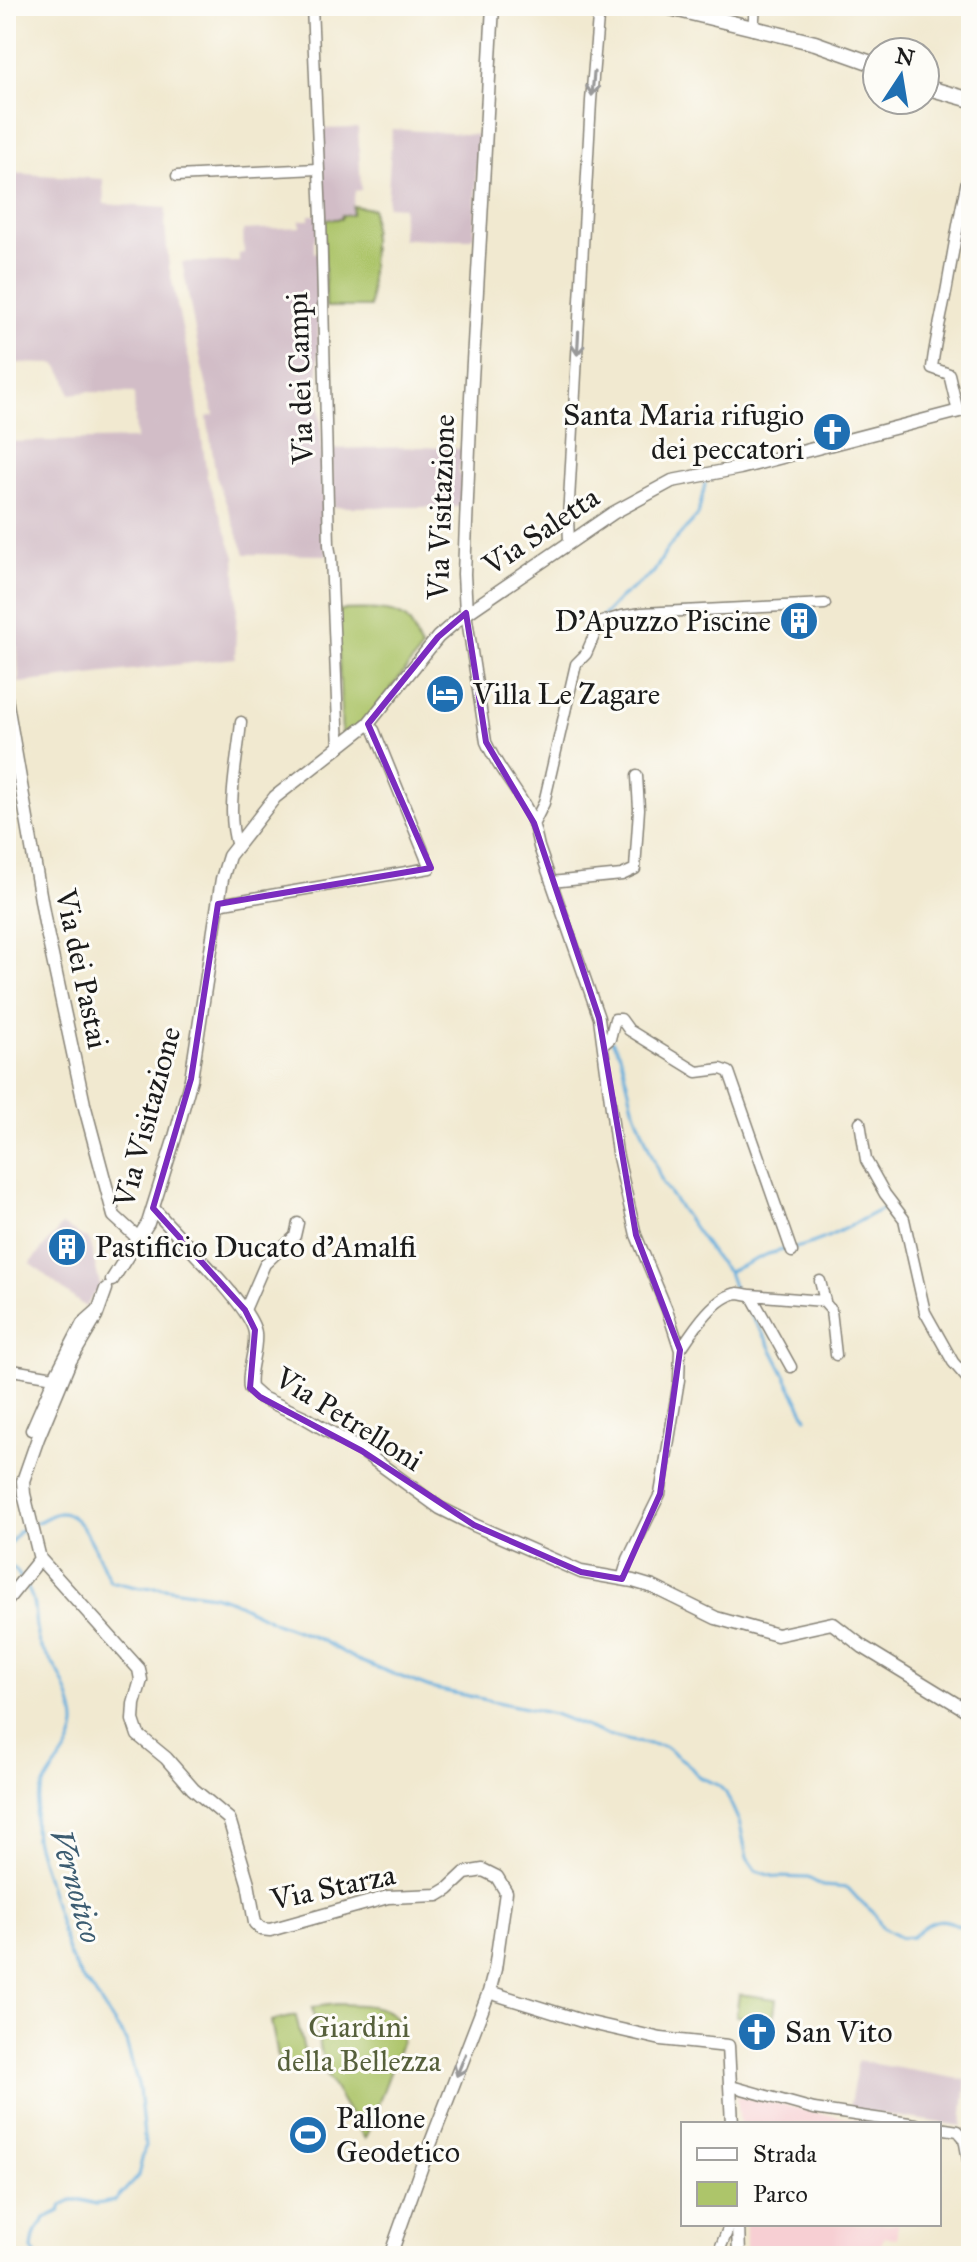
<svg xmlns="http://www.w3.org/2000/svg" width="977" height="2262" viewBox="0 0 977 2262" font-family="'IM FELL Great Primer',serif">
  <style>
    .built { fill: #f7cfd3 }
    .industrial { fill: #d2bdc7 }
    .green { fill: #adc56a; stroke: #647043; stroke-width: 2 }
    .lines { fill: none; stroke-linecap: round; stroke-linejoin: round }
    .stream { stroke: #65addc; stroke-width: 3 }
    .minor-casing { stroke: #868276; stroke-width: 13 }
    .tertiary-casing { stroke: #868276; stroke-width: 15 }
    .secondary-casing { stroke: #868276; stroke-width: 17 }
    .minor { stroke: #fff; stroke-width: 10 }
    .tertiary { stroke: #fff; stroke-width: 12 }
    .secondary { stroke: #fff; stroke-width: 14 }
    .oneway { stroke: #999 }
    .marked { fill: none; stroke: #7b2cbf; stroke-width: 6; stroke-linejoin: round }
    .labels { text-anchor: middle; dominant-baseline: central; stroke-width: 6; stroke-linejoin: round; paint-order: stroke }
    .street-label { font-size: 30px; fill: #1c1c1c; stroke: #fdfcf7 }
    .poi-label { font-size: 30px; fill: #1c1c1c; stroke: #fdfcf7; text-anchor: start }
    .park-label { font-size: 30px; fill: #56603b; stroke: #fdfcf7 }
    .water-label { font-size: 32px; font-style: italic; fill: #3d5d72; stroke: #fdfcf7 }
  </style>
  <rect width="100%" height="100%" fill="#fdfcf7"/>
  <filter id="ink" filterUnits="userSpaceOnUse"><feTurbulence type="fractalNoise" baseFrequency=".0125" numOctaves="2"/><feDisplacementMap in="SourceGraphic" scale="16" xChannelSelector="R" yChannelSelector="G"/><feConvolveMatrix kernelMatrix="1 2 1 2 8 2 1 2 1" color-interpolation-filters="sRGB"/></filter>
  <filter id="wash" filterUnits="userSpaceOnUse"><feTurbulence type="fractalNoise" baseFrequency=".006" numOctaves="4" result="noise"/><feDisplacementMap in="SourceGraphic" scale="32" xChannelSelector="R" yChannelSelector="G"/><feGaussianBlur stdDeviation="1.8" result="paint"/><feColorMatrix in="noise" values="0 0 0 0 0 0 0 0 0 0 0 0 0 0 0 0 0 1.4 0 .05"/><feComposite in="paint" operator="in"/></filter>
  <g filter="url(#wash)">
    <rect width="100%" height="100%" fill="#f1e9d0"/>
    <!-- built -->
    <path class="built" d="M737,2096l97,20 55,8h-149z
      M746,2224h151v14l-13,-1 -8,19h-130z"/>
    <!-- industrial -->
    <path class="industrial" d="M358,128l3,62 -6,1 -3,24 -11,4h-18l-3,-90z
      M392,129l86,6 -4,101 -6,3h-66l1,-32 -16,-1z
      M10,173l93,6 1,25 62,4 -1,19 4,40 27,127 11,83 28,80 2,41 -2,60 -216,25 -2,-37 -11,-1v-203l130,-3 -2,-46 -47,-1 -17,2 -5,-17 -9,-13 -42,-1 -1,-38h-7v-28l6,-1v-14l-6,-1v-87h3z
      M309,215h10v14l-5,12v12h5l-1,114 9,188 -82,-1 -29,-78 -9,-59 7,-2 -12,-48 -20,-105h57v-8l5,-1 -1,-23 57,-3v-7h9z
      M422,447l42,2 -1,16 -4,2v8l3,1 -1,31h-127l-3,-58z
      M62,1225l27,15 12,49 -7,5 -9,13 -55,-44z
      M858,2061l108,19 -4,46 -113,-17z"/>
    <!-- green -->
    <path class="green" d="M353,206l20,3 -3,98h-44l-3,-88h18l1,-4h10z
      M337,610c20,0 64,-5 74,15 5,8 5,16 11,24l-56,71 -24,19z
      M739,1994l37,5 -3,22 -37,-5z
      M337,2004c31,1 71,-1 63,42l-35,93 -39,-64 -14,-68z
      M296,2016l12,51 -27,5 -10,-51z"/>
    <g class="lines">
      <!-- stream -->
      <path class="stream" d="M601,618l19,-20 34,-26 14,-24 30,-33 7,-31
        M612,1041l8,13 13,52 30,78 53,75 12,13 6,17
        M795,1248c31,-7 59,-25 87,-39
        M728,1272l40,-18 19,-5
        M738,1296l29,44 40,78
        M36,1523c7,-3 15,-9 23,-10 25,-2 41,49 51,68l30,7 17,-1 56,8 19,6 46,23 41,15 38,21 73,28 124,26 53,21 28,7 29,4 23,17 12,14 19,8 8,8 14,31 7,34 9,13 20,6 32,1 15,8 25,2 10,11 16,14 8,15 19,10 11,-1c22,-22 33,-21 59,-4
        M6,1549l13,-18 10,-4
        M6,1565l9,4 6,9
        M25,1584c14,20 7,38 14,59 4,10 11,17 17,25 8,12 20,44 19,58 -2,20 -14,33 -25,49 -13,20 -18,40 -15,64l34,116 13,24 11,12 33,50 13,48 6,57 -7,30 -23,25 -19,3 -15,-4h-9l-10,5 -2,6 -15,7c-2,6 -4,7 -8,12 -4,5 -4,13 -5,19l4,7"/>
    </g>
  </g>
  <g filter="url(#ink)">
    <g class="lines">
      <!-- minor casing -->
      <g class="minor-casing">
        <path id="minor" d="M312,6l9,212 8,327 2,12 8,191
          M753,30l2,-24
          M177,176l140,-7
          M958,412l-9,-38 -17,-6c3,-28 10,-53 15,-81 7,-41 14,-82 24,-124
          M569,542l-1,-23 23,-418 8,-95
          M466,613l20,129c11,25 28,44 41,67 7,12 9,25 12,38l60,171 18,135 19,82 31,75 13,40 -1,30 -19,114 -32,65 -6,20
          M534,823l10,-20 32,-139 10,-10 10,-23 6,-9 20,-6 20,-3 183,-9
          M237,846c-12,-33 1,-89 4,-124
          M551,882l71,-7 13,-6 4,-60 -2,-33
          M218,904l212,-36 -56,-138 -6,-6
          M603,1045l7,-6 5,-20h6l8,11 68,42 24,-3 8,3 63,180
          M860,1122l6,38 19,34 19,25 21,93 28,50 18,21
          M820,1281l5,20h-2l8,9 5,45
          M751,1295l72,6
          M245,1310l20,-46 30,-28 3,-13
          M680,1350c12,-18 34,-54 58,-57 2,0 11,2 13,2l40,72
          M6,1369l48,8 28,-54 18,-16
          M31,1430l23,-53
          M731,2086l83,23 102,15
          M939,2128l19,3 6,7 7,38
          M717,2256l13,-32"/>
      </g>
      <!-- tertiary casing -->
      <g class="tertiary-casing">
        <path id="tertiary" d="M466,613l-2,-39 7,-177 22,-391
          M6,698l39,225 39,181 30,112 23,21
          M153,1208c21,26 99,98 102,125 2,19 -8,36 -5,55l10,9 44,20 58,34 78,57 34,17 107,47 52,9 20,6 63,31 61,17 55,-12 31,24 108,66
          M112,1280l36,-57 27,-86 16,-58 27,-175 4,-25 7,-23 46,-59 93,-73 70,-87 23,-20 152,-104 59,-32 68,-13 231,-60
          M106,1289l-10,28 -26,44 -32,77 -15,43 1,13 16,65 99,110 2,11 -7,24 -1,16 5,15 28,23 27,31 36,30 19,64 7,40 6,6 9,1 118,-33 50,-2 10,-6 17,-16 18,-3 14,7 9,15 -11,77 -6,23 93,29 79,18 67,7 4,78
          M6,1601l34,-42
          M738,2224l1,32
          M390,2256l33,-93 66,-171"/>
      </g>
      <!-- secondary casing -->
      <g class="secondary-casing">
        <path id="secondary" d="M662,6l153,37 62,22
          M925,87l46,13"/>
      </g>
      <!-- minor -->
      <use href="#minor" class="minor"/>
      <!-- tertiary -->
      <use href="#tertiary" class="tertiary"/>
      <!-- secondary -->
      <use href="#secondary" class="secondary"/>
    </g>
    <!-- one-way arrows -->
    <defs><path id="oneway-shaft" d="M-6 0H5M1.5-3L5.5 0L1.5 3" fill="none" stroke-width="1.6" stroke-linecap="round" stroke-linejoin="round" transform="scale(2)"/></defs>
    <g class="oneway">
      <use href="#oneway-shaft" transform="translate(593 84) rotate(95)"/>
      <use href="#oneway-shaft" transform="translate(578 343) rotate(93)"/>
      <use href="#oneway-shaft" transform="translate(461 2065) rotate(112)"/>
    </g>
  </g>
  <!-- marked area -->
  <path class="marked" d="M466,613l20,129 48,81 65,195 37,217 44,115 -20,144 -38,85 -41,-7 -107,-47 -112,-74 -102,-54 -10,-9 5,-58 -10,-20 -92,-102 38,-129 27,-175 213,-36 -63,-144 70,-87z"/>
  <!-- icons -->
  <defs>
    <g id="church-disc" transform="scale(2)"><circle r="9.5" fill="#1f6fb2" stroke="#fdfcf7"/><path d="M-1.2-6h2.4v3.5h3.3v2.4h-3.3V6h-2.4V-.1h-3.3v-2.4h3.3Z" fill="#fff"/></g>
    <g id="building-disc" transform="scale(2)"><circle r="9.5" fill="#1f6fb2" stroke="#fdfcf7"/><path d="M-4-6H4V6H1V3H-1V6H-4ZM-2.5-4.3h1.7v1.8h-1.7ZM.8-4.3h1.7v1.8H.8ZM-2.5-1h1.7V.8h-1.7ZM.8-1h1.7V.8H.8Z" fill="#fff"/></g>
    <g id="hotel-disc" transform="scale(2)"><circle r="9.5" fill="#1f6fb2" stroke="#fdfcf7"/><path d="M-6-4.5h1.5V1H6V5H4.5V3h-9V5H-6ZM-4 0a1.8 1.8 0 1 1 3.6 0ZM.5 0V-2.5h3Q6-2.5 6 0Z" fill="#fff"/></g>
    <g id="stadium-disc" transform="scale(2)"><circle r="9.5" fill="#1f6fb2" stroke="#fdfcf7"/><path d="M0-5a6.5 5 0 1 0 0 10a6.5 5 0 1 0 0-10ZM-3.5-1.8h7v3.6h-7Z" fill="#fff"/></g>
  </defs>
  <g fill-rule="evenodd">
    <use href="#church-disc" x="832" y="432"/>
    <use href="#building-disc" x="799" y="621"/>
    <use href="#hotel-disc" x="445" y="694"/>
    <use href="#building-disc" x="67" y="1247"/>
    <use href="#church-disc" x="757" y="2032"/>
    <use href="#stadium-disc" x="308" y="2135"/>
  </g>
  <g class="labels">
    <!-- street labels -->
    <g class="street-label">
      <text transform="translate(300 378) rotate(-92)">Via dei Campi</text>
      <text transform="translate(441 507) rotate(-88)">Via Visitazione</text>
      <text transform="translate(541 531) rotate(-34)">Via Saletta</text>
      <text transform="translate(82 969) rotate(78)">Via dei Pastai</text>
      <text transform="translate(147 1117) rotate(-75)">Via Visitazione</text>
      <text transform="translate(349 1419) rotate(32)">Via Petrelloni</text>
      <text transform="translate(333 1887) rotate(-12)">Via Starza</text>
    </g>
    <!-- poi labels -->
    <g class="poi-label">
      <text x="804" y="415" text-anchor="end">Santa Maria rifugio<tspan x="804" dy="34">dei peccatori</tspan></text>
      <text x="771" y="621" text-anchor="end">D'Apuzzo Piscine</text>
      <text x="473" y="694">Villa Le Zagare</text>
      <text x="95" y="1247">Pastificio Ducato d'Amalfi</text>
      <text x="785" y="2032">San Vito</text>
      <text x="336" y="2118">Pallone<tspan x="336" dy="34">Geodetico</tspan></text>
    </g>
    <!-- park labels -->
    <g class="park-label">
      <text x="359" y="2027">Giardini<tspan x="359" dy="34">della Bellezza</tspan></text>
    </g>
    <!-- water labels -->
    <g class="water-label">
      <text transform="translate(76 1886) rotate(74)">Vernotico</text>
    </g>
  </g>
  <!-- margin -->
  <rect width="977" height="2262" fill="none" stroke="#fdfcf7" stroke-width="32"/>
  <!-- legend -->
  <rect x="681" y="2122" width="260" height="104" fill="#fdfcf7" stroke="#a3a29f" stroke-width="2"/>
  <rect x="697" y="2148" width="40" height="12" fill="#ffffff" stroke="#a3a29f" stroke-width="2"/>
  <text x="753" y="2162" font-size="24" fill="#1c1c1c">Strada</text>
  <rect x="697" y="2182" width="40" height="24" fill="#adc56a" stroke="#a3a29f" stroke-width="2"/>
  <text x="753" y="2202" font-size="24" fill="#1c1c1c">Parco</text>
  <!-- north arrow -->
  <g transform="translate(901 76) rotate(12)"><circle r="38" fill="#fdfcf7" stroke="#a3a29f" stroke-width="2"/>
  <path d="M0-6L14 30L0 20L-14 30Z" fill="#1f6fb2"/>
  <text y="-12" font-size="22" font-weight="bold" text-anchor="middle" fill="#1c1c1c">N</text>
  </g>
</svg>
